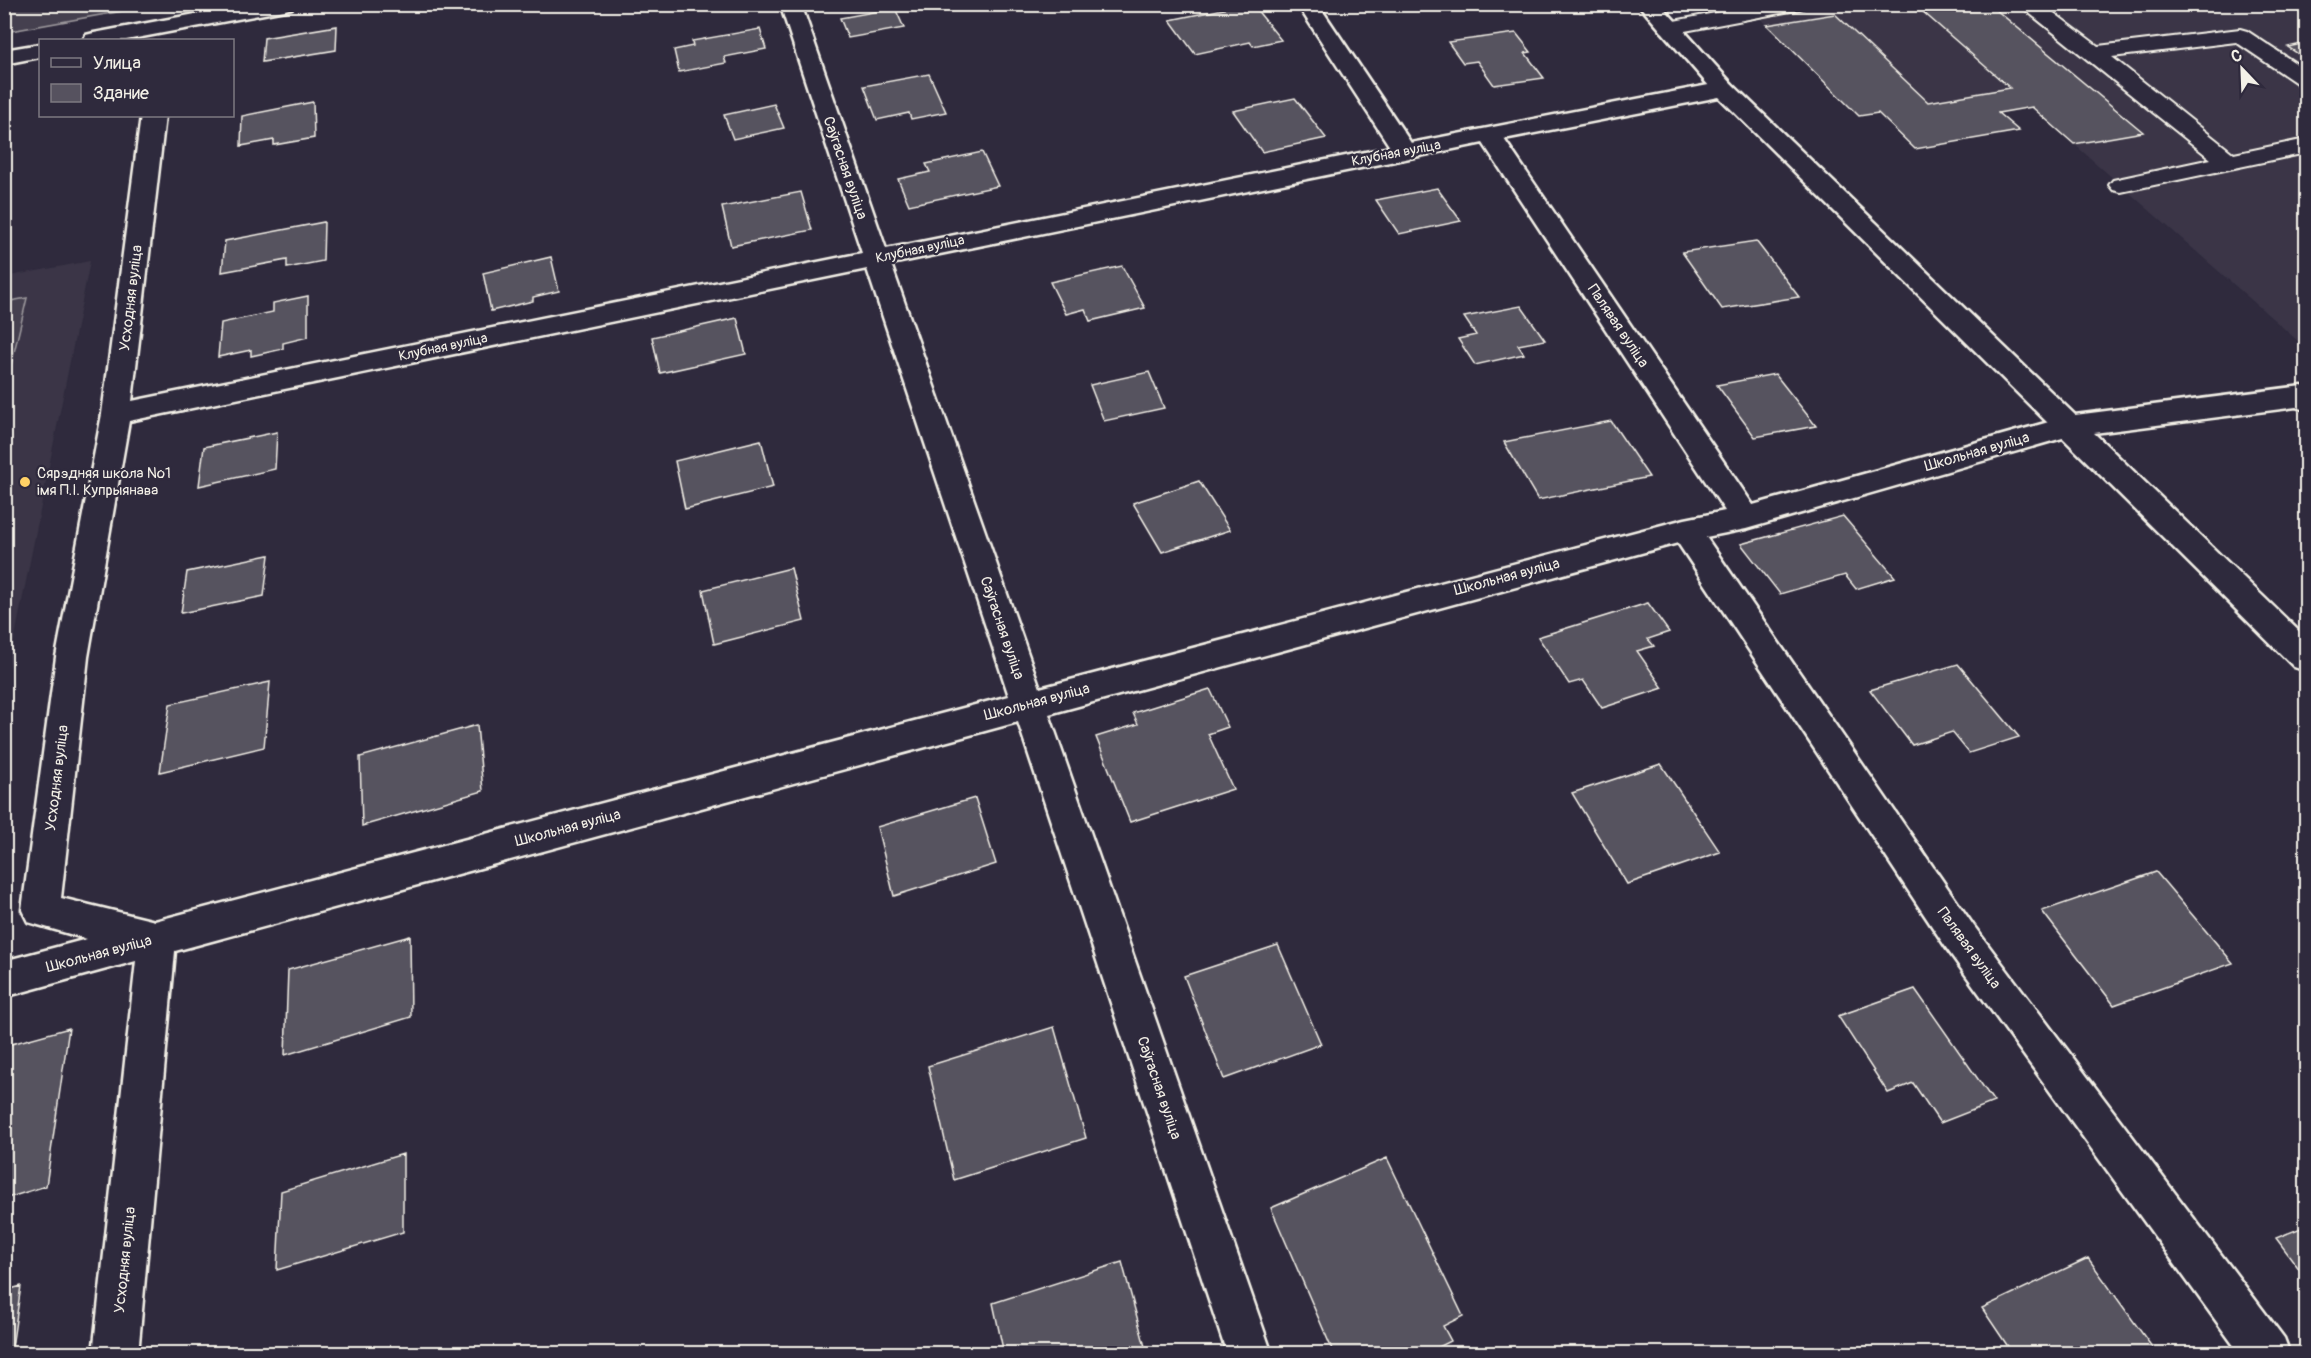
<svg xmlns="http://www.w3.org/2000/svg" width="2311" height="1358" viewBox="0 0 2311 1358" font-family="Pangolin,sans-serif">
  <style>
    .built { fill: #3b3647 }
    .green { fill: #454050; stroke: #9c989c; stroke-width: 1.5 }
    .building { fill: #56525f; stroke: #f4f1e8; stroke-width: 1.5 }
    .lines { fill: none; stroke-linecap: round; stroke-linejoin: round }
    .service-casing { stroke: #f4f1e8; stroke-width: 4 }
    .minor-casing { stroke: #f4f1e8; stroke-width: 5 }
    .tertiary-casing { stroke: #f4f1e8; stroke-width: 5 }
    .service { fill: #2f2a3d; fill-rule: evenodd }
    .minor { fill: #2f2a3d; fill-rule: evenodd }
    .tertiary { fill: #2f2a3d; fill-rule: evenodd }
    .poi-dot { fill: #ffd166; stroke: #2f2a3d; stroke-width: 2 }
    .labels { text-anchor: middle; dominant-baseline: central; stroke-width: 4.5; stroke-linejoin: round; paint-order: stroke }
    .far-street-label { font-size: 14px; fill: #f4f1e8; stroke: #2f2a3d }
    .street-label { font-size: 15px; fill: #f4f1e8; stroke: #2f2a3d }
    .poi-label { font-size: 15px; fill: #f4f1e8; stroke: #2f2a3d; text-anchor: start }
  </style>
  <rect width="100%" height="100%" fill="#2f2a3d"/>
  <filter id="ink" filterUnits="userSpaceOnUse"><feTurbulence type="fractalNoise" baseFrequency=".0167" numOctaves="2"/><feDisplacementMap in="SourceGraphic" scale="12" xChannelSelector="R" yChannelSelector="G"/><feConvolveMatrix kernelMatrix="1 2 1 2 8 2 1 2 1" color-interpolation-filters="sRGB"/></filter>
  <g filter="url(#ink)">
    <!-- built -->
    <path class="built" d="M1747,5h559v343l-274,-241 -33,6 20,18 -104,18 -37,-36 -19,3z
      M90,261l-85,425v-409z"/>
    <!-- green -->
    <path class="green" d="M5,4h151v1l-151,27z
      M27,298l-20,84 -2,1v-81z"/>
    <!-- building -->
    <path class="building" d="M1231,4h21l29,36 -28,6 -3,-4 -55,12 -25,-34 54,-11 -2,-3z
      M1914,4h75l154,128 -69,12 -42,-37 -34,6 21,18 -104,18 -37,-36 -19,3 -92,-91 68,-11 93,88 82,-14z
      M895,8l9,20 -56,10 -8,-20z
      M337,26l-1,24 -74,12 2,-24z
      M760,29l6,20 -42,8 2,6 -47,9 -5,-22 19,-4 -1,-5z
      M1516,33l15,19 -6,1 19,25 -50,7 -17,-24 -14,2 -15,-21z
      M2306,43v16l-18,-12z
      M929,74l17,38 -35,7 -2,-6 -32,7 -13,-34z
      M1295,98l31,40 -64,14 -29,-41z
      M313,102l1,36 -40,7v-5l-33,6 1,-30z
      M774,104l10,24 -51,11 -9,-24z
      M982,152l16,34 -89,19 -11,-26 32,-7 -4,-8z
      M1437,188l24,33 -62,13 -23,-34z
      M801,192l11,38 -81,16 -9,-39z
      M324,222l-1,39 -36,7v-8l-65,12 3,-31z
      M1756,241l43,56 -77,12 -40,-57z
      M551,257l8,34 -26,6v4l-42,10 -8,-38z
      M1122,266l23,42 -55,13 -5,-12 -19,5 -16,-32z
      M308,296v41l-25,6v6l-32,7v-6l-33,7 3,-34 52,-11v-9z
      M1521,306l24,34 -27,5 6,9 -49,11 -17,-26 18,-4 -12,-18z
      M737,318l9,36 -86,19 -8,-36z
      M1149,372l15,36 -60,13 -14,-36z
      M1775,374l41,52 -61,11 -38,-52z
      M1611,421l38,56 -111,23 -34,-58z
      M277,432l-2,37 -76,17 5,-39z
      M761,440l12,47 -88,22 -10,-48z
      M1199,481l31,49 -68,22 -29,-49z
      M1843,516l52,61 -39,12 -11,-14 -65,19 -39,-50z
      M269,555l-5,41 -83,17 6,-41z
      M791,568l13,53 -90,23 -11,-54z
      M1648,603l21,29 -21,7 6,7 -17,5 26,37 -61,20 -19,-28 -14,4 -31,-47z
      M1958,664l61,73 -50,16 -17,-21 -40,13 -42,-55z
      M270,682l-6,65 -104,25 10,-68z
      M1210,689l18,38 -20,7 25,55 -103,33 -34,-85 42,-13 -5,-11z
      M477,725l6,66 -121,35 -2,-69z
      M1661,764l59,88 -93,32 -55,-91z
      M975,798l21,66 -102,32 -17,-69z
      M2156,872l77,91 -119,42 -72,-94z
      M410,936l1,81 -126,38 3,-85z
      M1278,945l43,99 -97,35 -40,-103z
      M1915,989l79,113 -54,21 -27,-40 -25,10 -50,-77z
      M1054,1027l32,111 -132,42 -26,-114z
      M69,1028l-23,158 -42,13v-153z
      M403,1154v78l-126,38 4,-79z
      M1387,1158l76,158 -20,10 8,15 -26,13h-91l-63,-146z
      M2306,1226v52l-30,-40z
      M2088,1258l69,96h-144l-31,-46z
      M1122,1262l25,92h-143l-11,-51z
      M21,1286l-10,68h-7v-63z"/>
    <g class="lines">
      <!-- service casing -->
      <g class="service-casing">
        <path id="service" d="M1761,4h45l-3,4 -7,2 -127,24 -7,-2 -3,-4 3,-4 7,-2z
          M2018,4h24l56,42 142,-17 7,2 59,39v15l-8,-1 -62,-42 -124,15 122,97 72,-15v14l-185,39 -8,-2 -4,-5 4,-5 98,-21z"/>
      </g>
      <!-- minor casing -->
      <g class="minor-casing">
        <path id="minor" d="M249,4h46l-3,4 -7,2 -159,30h-43l3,-5 8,-2z
          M780,4h21l85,245 504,-102 -93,-143h21l93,139 313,-61 8,2 3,5 -3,5 -8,2 -220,43 249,366 317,-89 10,3 4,7 -4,7 -334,96 -40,8 267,388 311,413 6,16h-50l-293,-405 -269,-406 -629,171 223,640h-45l-209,-632 -843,229 -37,403h-45l43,-393 -132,36v-36l83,-22 -59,-17 -6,-12 34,-253 46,-243 39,-298h24l-33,285 730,-148zM1483,143l242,368 -40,8 -645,169 -149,-424zM867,269l142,427 -854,225 -94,-23 27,-241 41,-236z
          M40,44v13l-36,7v-14z"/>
      </g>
      <!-- tertiary casing -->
      <g class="tertiary-casing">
        <path id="tertiary" d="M1638,4h22l72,80 343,331 227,-29 4,2v22l-10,-3 -202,26 212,205v33l-12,-4 -578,-573z"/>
      </g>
      <!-- service -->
      <use href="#service" class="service"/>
      <!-- minor -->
      <use href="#minor" class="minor"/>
      <!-- tertiary -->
      <use href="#tertiary" class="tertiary"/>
    </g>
  </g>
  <!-- markers -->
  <circle class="poi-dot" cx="25" cy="482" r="6"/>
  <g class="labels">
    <!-- far-street labels -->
    <g class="far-street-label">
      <text transform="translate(1396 153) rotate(-11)">Клубная вуліца</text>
      <text transform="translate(920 249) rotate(-12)">Клубная вуліца</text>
      <text transform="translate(443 347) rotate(-12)">Клубная вуліца</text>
    </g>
    <!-- street labels -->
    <g class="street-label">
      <text transform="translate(845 168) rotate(71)">Саўгасная вуліца</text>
      <text transform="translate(131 298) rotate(-83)">Усходняя вуліца</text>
      <text transform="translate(1618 326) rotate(56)">Палявая вуліца</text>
      <text transform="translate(1977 452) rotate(-16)">Школьная вуліца</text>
      <text transform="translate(1507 577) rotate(-15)">Школьная вуліца</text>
      <text transform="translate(1002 628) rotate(71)">Саўгасная вуліца</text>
      <text transform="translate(1037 702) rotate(-15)">Школьная вуліца</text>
      <text transform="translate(57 778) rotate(-83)">Усходняя вуліца</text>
      <text transform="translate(568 828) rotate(-15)">Школьная вуліца</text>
      <text transform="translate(1969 948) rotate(54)">Палявая вуліца</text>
      <text transform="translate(99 954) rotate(-15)">Школьная вуліца</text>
      <text transform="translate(1159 1088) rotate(71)">Саўгасная вуліца</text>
      <text transform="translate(125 1260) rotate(-84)">Усходняя вуліца</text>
    </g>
    <!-- poi labels -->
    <g class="poi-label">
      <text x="37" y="473">Сярэдняя школа №1<tspan x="37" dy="17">імя П.І. Купрыянава</tspan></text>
    </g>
  </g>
  <!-- margin -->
  <rect width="2311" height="1358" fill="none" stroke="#2f2a3d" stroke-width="24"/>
  <rect x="12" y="12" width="2287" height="1334" fill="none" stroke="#f4f1e8" stroke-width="2" filter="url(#ink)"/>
  <!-- legend -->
  <rect x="39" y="39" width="195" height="78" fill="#2f2a3d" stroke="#7e7a81" stroke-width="1.5"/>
  <rect x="51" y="58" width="30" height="9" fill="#2f2a3d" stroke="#7e7a81" stroke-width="1.5"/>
  <text x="93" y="69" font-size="18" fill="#f4f1e8">Улица</text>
  <rect x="51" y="84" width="30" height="18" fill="#56525f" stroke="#7e7a81" stroke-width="1.5"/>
  <text x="93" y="99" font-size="18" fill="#f4f1e8">Здание</text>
  <!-- north arrow -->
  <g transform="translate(2242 69) rotate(337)" stroke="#2f2a3d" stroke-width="4.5" paint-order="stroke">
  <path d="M0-4.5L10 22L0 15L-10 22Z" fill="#f4f1e8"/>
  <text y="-9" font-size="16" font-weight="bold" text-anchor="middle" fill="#f4f1e8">С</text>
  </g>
</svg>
